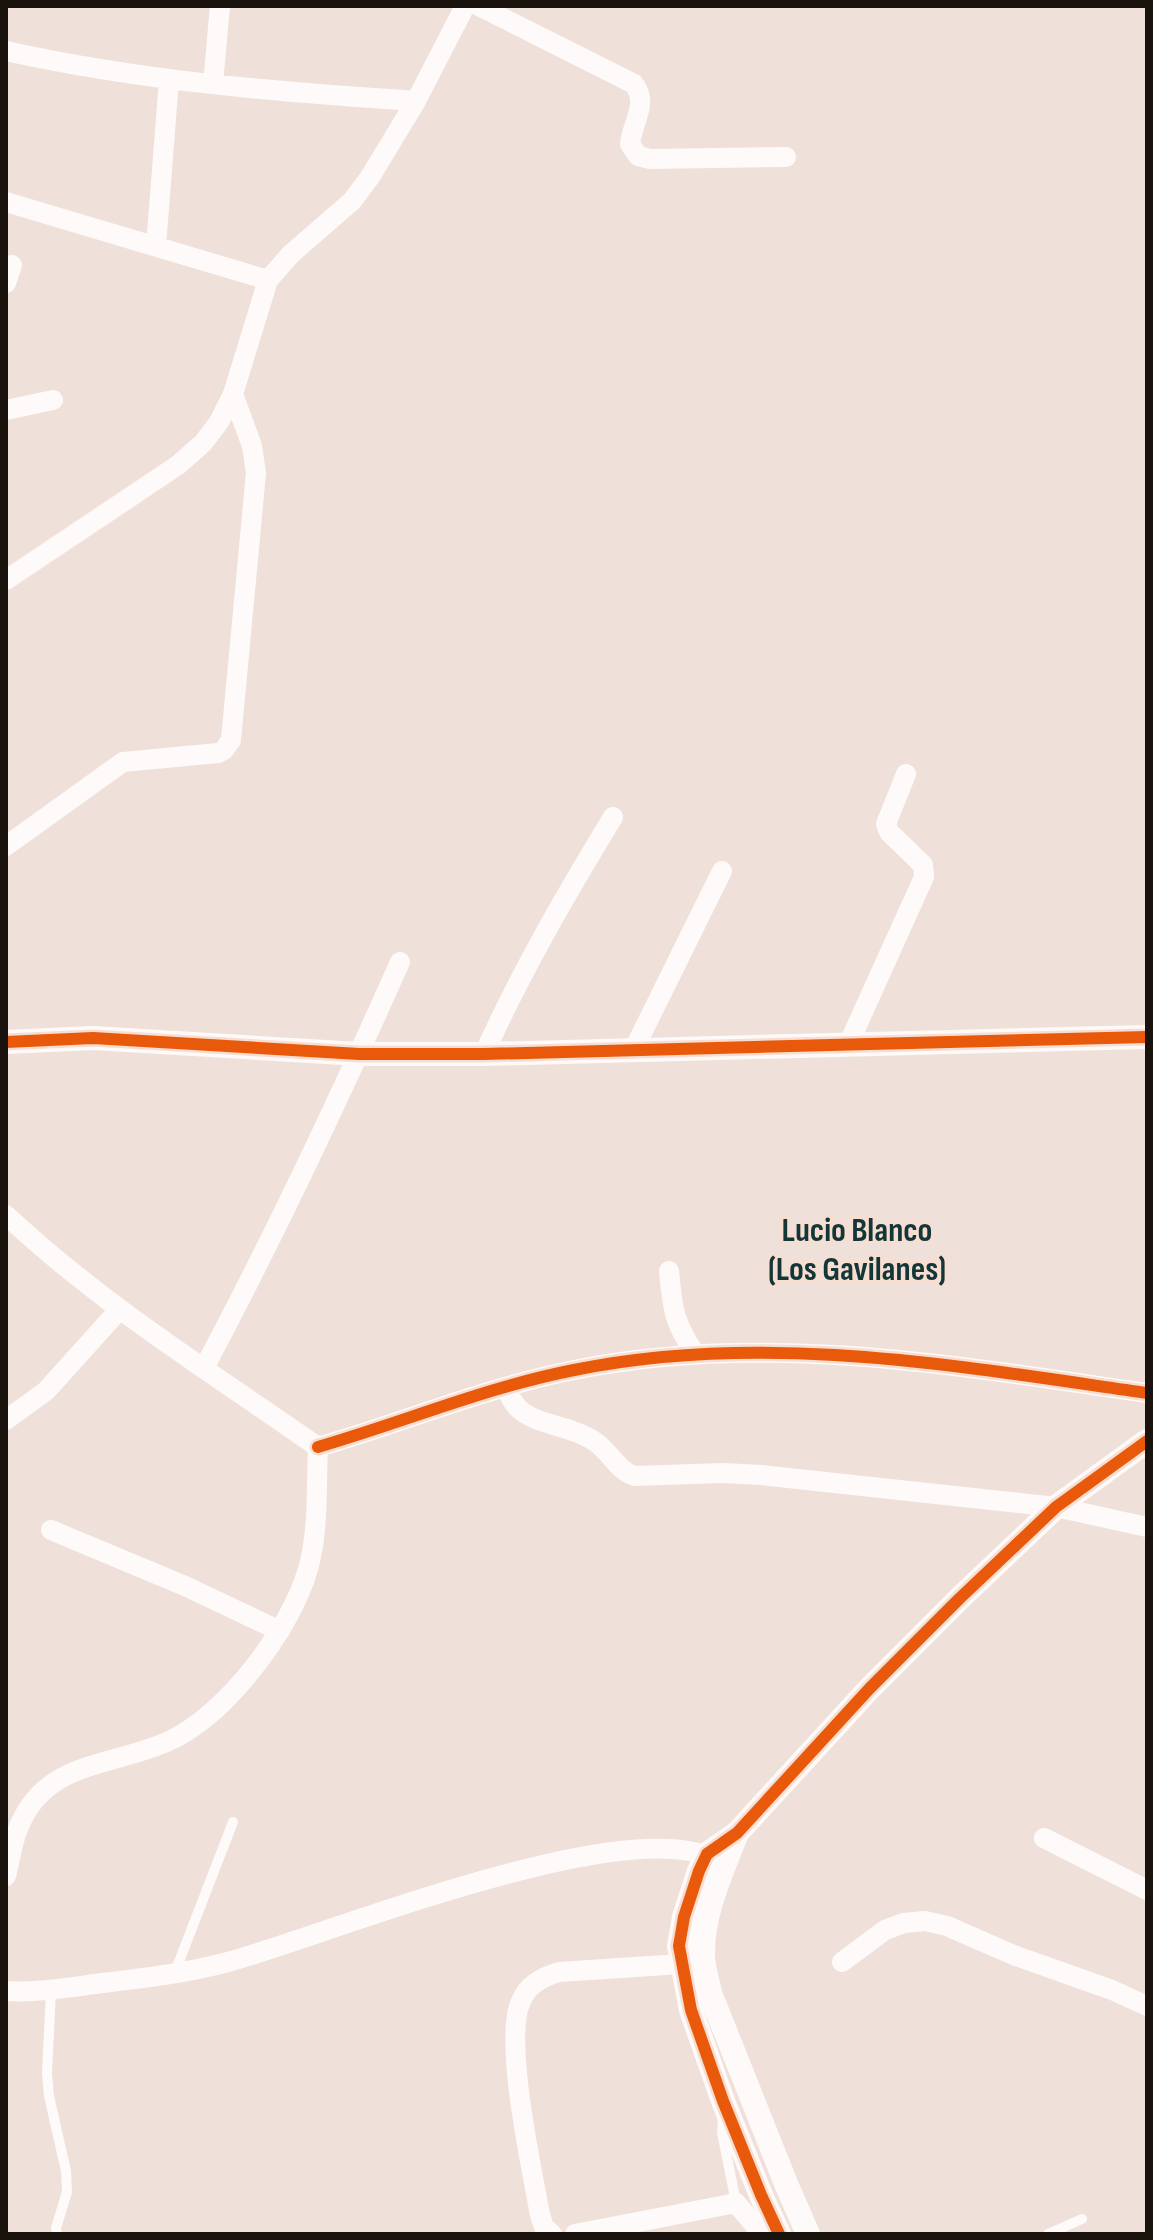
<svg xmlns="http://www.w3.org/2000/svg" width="1153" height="2240" viewBox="0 0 1153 2240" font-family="'Sofia Sans Condensed',sans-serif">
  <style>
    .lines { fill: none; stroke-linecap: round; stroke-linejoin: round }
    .service { stroke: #fdfaf9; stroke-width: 10 }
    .minor { stroke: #fdfaf9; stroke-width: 20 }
    .tertiary { stroke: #fdfaf9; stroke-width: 24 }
    .cycleway-casing { stroke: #f7ded1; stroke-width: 17 }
    .cycleway { stroke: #e8590c; stroke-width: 12 }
    .labels { text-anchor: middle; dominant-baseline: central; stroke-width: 6; stroke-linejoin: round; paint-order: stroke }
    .quarter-label { font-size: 34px; font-weight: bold; fill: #133638; stroke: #f7ded1 }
  </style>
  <rect width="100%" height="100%" fill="#efe1d9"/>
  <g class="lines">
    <!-- service -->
    <path class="service" d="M175,1972l58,-150
      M51,1990l-4,83 2,23 17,75 1,21 -11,36 1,6
      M723,2118l-1,14 14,71
      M1048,2234l34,-15"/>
    <!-- minor -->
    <path class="minor" d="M479,6l155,78c15,19 -2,39 -4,60l8,12 12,3 136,-2
      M6,51c135,30 272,41 410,50
      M213,84l7,-78
      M6,202l262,78
      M156,246l13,-166
      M6,283l6,-18
      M6,410l47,-10
      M6,580l172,-115 25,-22 16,-21 14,-28 35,-114 23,-26 61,-53 18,-24 46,-76 49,-95
      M6,846l117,-84 95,-9 6,-3 7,-10 25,-267 -4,-27 -19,-52
      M848,1045l76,-168 -1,-12 -34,-33 -3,-8 20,-50
      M634,1049l88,-178
      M484,1054c38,-84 81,-158 129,-237
      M6,1215c95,89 206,158 312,232
      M669,1271c4,40 4,49 26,83
      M204,1368c71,-133 135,-269 196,-406
      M505,1387c4,7 7,15 13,21 18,18 56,17 80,36 13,10 21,28 37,32l88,-3 38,2 295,32 91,20
      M6,1420l40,-29 73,-81
      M318,1447c86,-25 169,-60 256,-77 190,-39 384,-4 573,23
      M51,1530l134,56 95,45
      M1044,1838l103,52
      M6,1876c4,-15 6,-33 12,-47 26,-69 94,-62 151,-88 58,-27 122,-112 139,-172 11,-38 8,-83 10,-122
      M842,1962l43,-32 19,-7 21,-2 22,5 69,30 96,34 35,16
      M6,1991c32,2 65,-4 96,-8 42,-5 85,-10 126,-21 99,-27 404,-153 490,-101
      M552,2234l-8,-7 -4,-12c-8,-46 -37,-176 -19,-214 7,-17 22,-24 38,-29l122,-8
      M575,2234l161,-31 26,31"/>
    <!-- tertiary -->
    <path class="tertiary" d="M6,1042l87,-4 266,16h125l663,-17
      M737,1833c-15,39 -35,80 -34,123 0,12 5,25 7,37l77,193 21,48
      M779,2234l-18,-39 -38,-94 -32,-91 -12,-64 5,-29 15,-46 8,-17 30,-21 133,-145 89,-89 97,-92 91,-66"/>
    <!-- cycleway casing -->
    <g class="cycleway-casing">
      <path id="cycleway" d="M6,1042l87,-4 266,16h125l663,-17
        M318,1447c86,-25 169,-60 256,-77 190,-39 384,-4 573,23
        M779,2234l-18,-39 -38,-94 -32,-91 -12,-64 5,-29 15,-46 8,-17 30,-21 133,-145 89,-89 97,-92 91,-66"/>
    </g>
    <!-- cycleway -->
    <use href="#cycleway" class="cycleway"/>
  </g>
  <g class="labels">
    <!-- quarter labels -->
    <g class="quarter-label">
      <text x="857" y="1230">Lucio Blanco<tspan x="857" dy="39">(Los Gavilanes)</tspan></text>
    </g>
  </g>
  <!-- border -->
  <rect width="1153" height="2240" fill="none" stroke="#1a120d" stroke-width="16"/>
</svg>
